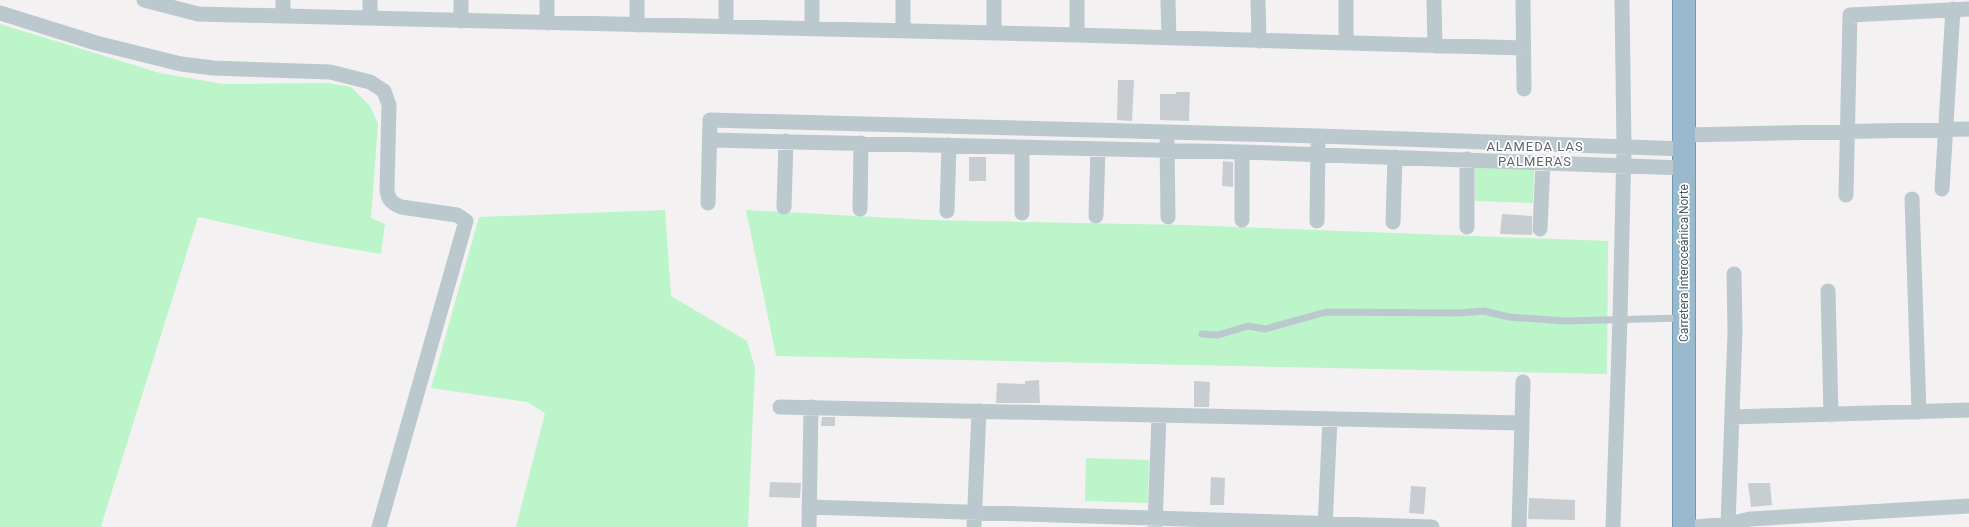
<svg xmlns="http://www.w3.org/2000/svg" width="1969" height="527" viewBox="0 0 1969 527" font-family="Roboto,sans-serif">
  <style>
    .green { fill: #bcf5c9 }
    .building { fill: #c8cdd2 }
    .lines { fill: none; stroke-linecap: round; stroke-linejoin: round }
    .trunk-casing { stroke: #6f99b1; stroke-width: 24 }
    .service { stroke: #bbc9cf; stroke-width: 7 }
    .minor { stroke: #bbc9cf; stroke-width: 15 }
    .trunk { stroke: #99bacc; stroke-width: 22 }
    .labels { text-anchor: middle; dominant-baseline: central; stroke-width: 3.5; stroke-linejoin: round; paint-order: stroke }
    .street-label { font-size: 12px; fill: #475961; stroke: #fff }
    .neighbourhood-label { font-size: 13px; letter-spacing: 1px; fill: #5d6367; stroke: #fff }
  </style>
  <rect width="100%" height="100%" fill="#f4f1f2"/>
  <!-- green -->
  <path class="green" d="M0,24l160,49 63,11 105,-1 23,4 19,19 8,18 -7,94 14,6 -4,30 -65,-11 -118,-26 -97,309 2,1h-103z
    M1475,168l59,1 -1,34 -58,-2z
    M665,210l6,86 76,45 8,27 -7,159h-232l29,-114 -18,-11 -96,-14 48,-171z
    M746,210l183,10 255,5 424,16 -1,133 -831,-18z
    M1086,458l63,2 -1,43 -63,-2z"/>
  <!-- building -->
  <path class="building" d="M1118,80h16l-2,41 -15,-1z
    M1176,92h14l-1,29 -29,-1v-26h16z
    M969,157h17v24h-17z
    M1223,161l10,1v25l-11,-1z
    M1502,214l30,2v19l-32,-1z
    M1039,380l1,23h-44l1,-20 28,1v-3z
    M1194,381l16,1 -1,25h-15z
    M822,417h13v9h-14z
    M1211,477l14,1 -1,27h-14z
    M770,482l31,1 -1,15 -31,-1z
    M1748,483h22l2,22 -21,2z
    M1411,486l15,1 -2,27 -15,-1z
    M1529,498l46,2v20l-47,-1z"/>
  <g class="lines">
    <!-- trunk casing -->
    <g class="trunk-casing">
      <path id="trunk" d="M1684,0v527"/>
    </g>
    <!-- service -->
    <path class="service" d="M1202,334l16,1 30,-9 17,3 61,-17 132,1 26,-2 25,6 56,4 117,-3"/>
    <!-- minor -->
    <path class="minor" d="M144,0l54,14 879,21 446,13
      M283,0v16
      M370,0v18
      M461,0v21
      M637,0v25
      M812,0v29
      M994,0v33
      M1077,0v35
      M1168,0l1,38
      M1258,0l1,41
      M1346,0v43
      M1434,0l1,46
      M1523,0l1,89
      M0,13l96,30 85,21 32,4 117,4 40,10 14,9 5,14 -2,85c1,10 5,13 14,17l56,8 9,6 -87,306
      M547,23v-23
      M726,27v-27
      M903,31v-31
      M1684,135l285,-6
      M710,140l532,12 442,16
      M1167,141l1,76
      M1942,189l11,-180
      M1846,195l4,-180 119,-6
      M1912,199l7,213
      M708,203l2,-83 609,16 365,13
      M784,207l2,-66
      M860,209l1,-66
      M947,211l2,-66
      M1022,213v-66
      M1096,216l2,-67
      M1242,220v-68
      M1317,221l1,-76
      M1393,222l2,-65
      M1467,227v-68
      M1540,229l3,-67
      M1828,291l3,124
      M780,407l742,16 -3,104
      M1732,417l237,-7
      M1522,423l1,-41
      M809,507l623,20
      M1728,524l7,-192 -1,-58
      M809,527l2,-120
      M974,527l5,-116
      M1155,527l4,-112
      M1325,527l5,-108
      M1613,527l7,-209 4,-171 -2,-147
      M1696,527l32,-3 22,-5 219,-13"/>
    <!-- trunk -->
    <use href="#trunk" class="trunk"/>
  </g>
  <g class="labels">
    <!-- street labels -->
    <g class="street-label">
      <text transform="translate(1684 263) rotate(-90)">Carretera Interoceánica Norte</text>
    </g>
    <!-- neighbourhood labels -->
    <g class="neighbourhood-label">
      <text x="1535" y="146">ALAMEDA LAS<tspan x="1535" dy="15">PALMERAS</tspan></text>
    </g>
  </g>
</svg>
